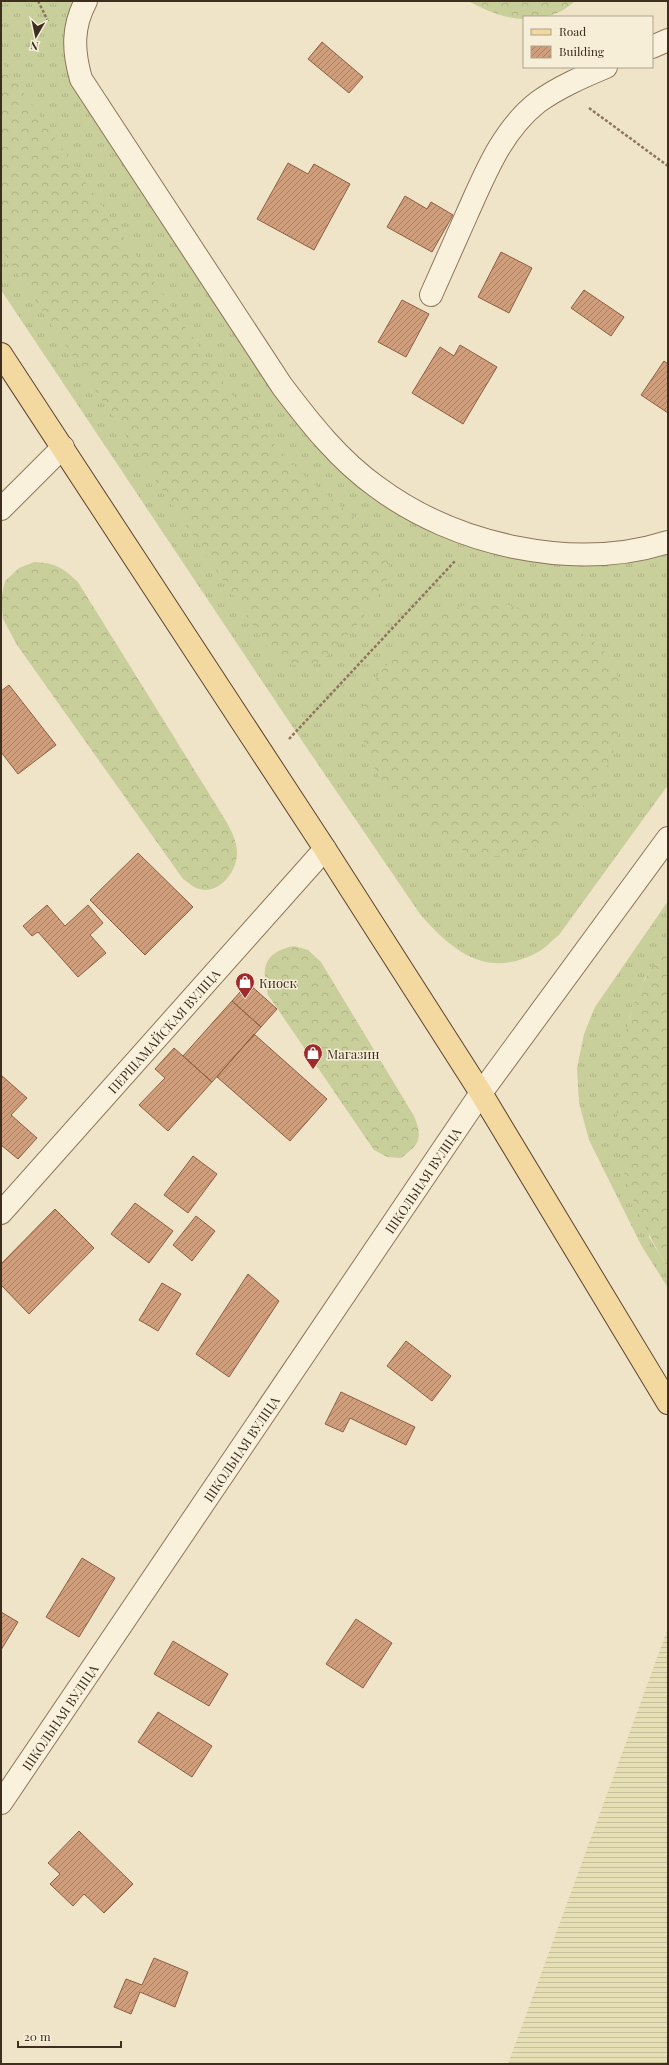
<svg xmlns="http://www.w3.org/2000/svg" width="669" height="2065" viewBox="0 0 669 2065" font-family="'Playfair Display',serif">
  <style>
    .farmland { fill: url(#farmland-rules) }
    .grass { fill: url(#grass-tufts) }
    .forest { fill: url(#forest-crowns) }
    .building { fill: url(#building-hatch); stroke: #8d5f41 }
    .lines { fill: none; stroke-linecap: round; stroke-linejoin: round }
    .minor-casing { stroke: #8d765c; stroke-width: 24 }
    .major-casing { stroke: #5b4430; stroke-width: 24 }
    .path { stroke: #8d765c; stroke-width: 2.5; stroke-dasharray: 3 2; stroke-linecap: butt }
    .minor { stroke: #faf1dc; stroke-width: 22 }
    .major { stroke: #f3d9a0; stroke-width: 22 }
    .labels { text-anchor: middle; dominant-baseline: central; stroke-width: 3; stroke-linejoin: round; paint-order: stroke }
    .poi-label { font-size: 13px; fill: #3d2e20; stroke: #f7eed8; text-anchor: start }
    .street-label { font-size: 13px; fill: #3d2e20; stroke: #f7eed8 }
  </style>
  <defs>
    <pattern id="farmland-rules" width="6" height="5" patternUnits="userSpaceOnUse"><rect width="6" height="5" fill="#e6deb5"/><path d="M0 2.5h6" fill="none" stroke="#c6bf9b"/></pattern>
    <pattern id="grass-tufts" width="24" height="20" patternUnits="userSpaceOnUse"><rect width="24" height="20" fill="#c9cf9b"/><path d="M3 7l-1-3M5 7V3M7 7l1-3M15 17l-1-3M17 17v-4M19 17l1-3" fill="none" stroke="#aeb285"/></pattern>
    <pattern id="forest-crowns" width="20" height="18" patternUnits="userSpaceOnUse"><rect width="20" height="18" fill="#c9cf9b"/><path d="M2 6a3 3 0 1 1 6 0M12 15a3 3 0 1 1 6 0" fill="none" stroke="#aeb285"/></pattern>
    <pattern id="building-hatch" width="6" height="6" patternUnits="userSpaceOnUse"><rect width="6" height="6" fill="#cf9f7d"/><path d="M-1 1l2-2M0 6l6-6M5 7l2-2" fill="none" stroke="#a98266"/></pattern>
  </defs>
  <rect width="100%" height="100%" fill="#f0e4c8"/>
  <!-- farmland -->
  <path class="farmland" d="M668,1628v436h-160z"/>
  <!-- grass -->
  <path class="grass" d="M1,1h85l-10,60 180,286 121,140 138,60 153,-5v243l-109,150c-7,5 -13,13 -21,17 -51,28 -86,-1 -118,-38l-124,-182 -295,-442z
    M668,901v46l-23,31 -16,40 20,219 19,31v20l-27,-43 -52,-105 -10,-37 -2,-35 7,-34 11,-27z"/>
  <!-- forest -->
  <path class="forest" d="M468,1h107c-18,16 -28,16 -51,16v2c-19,0 -39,-9 -56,-18z
    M1,60l237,343c23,26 45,52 70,76 23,22 77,55 81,88 3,22 -44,73 -61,88 -24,20 -39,12 -60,-7l-267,-399z
    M34,562c22,1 29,6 44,20l148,239c6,11 11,20 11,32 0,20 -20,44 -41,35 -4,-2 -8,-6 -13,-9l-166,-234 -14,-26 -2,-21 4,-17 14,-13z
    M499,603c32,7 81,22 104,47 38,44 12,114 -18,154 -22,31 -58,54 -98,52 -59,-4 -148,-99 -121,-160 8,-19 22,-33 36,-47 19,-20 41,-40 69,-45 9,-1 19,-1 28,-1z
    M294,946l14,4 13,12 93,154c9,22 6,28 -13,42l-14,-1 -13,-7 -106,-155c-7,-28 -4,-43 26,-49z
    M668,947v321c-18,-30 -35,-62 -44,-96 -14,-57 -7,-141 21,-193 6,-11 15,-22 23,-32z"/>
  <!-- building -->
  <path class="building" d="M322,42l41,35 -14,16 -41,-34z
    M288,163l20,11 6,-10 36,20 -36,66 -57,-31z
    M405,196l22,13 4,-7 22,13 -21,37 -45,-25z
    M501,252l31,16 -23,45 -31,-16z
    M584,290l40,27 -13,19 -40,-28z
    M402,300l27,14 -23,43 -28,-15z
    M460,345l37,22 -34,57 -51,-31 28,-46 14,9z
    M664,361l4,3v49l-27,-18z
    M9,685l47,60 -38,29 -17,-22v-61z
    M138,853l55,54 -48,48 -55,-55z
    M47,905l18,21 23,-21 15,18 -13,12 16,18 -28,24 -40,-45 -6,4 -9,-10z
    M248,983l29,26 -16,18 -29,-26z
    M232,1001l29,26 -49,55 -29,-26z
    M254,1034l73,65 -37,42 -73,-64z
    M174,1048l38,34 -44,49 -29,-26 26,-27 -10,-9z
    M1,1075l26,23 -16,17 26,23 -19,21 -17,-14z
    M193,1156l24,18 -29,39 -24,-18z
    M135,1203l38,28 -24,32 -38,-29z
    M55,1209l39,39 -65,66 -28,-29v-21z
    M196,1216l19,15 -23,30 -19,-16z
    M248,1274l31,27 -50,76 -33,-23z
    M162,1283l19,11 -23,37 -19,-11z
    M406,1341l45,35 -19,25 -45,-35z
    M341,1392l74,35 -9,18 -56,-27 -7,14 -18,-8z
    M82,1558l33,20 -36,59 -33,-20z
    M1,1612l17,10 -17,28z
    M356,1619l36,24 -29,45 -37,-24z
    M173,1641l55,33 -19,32 -55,-32z
    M158,1712l54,34 -20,31 -54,-35z
    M79,1831l54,53 -29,29 -20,-19 -11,12 -23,-22 10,-10 -12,-11z
    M154,1958l34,14 -13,35 -35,-15 -9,22 -17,-7 12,-28 16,6z"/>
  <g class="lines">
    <!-- minor casing -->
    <g class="minor-casing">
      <g id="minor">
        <path d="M86,1c-14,26 -13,50 -5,78l201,307c28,37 57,74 95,101 78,58 197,85 291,55"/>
        <path d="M652,47l16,-7"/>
        <path d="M431,295c12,-27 24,-54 36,-81 18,-40 35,-84 71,-112 21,-15 44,-25 68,-35"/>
        <path d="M1,509l62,-62"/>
        <path id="s1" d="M1,1213l324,-364"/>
        <path id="s2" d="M1,1803l480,-710 187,-255"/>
      </g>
    </g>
    <!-- major casing -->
    <g class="major-casing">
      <path id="major" d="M1,354l324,495 156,244 187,310"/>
    </g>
    <!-- path -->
    <path class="path" d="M38,1l10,20
      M589,108l79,58
      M289,739l167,-179"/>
    <!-- minor -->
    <use href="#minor" class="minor"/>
    <!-- major -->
    <use href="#major" class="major"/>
  </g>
  <!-- icons -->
  <defs>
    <g id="shop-pin" transform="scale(1)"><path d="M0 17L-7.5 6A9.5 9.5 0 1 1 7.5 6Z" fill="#9e2a2b" stroke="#f7eed8"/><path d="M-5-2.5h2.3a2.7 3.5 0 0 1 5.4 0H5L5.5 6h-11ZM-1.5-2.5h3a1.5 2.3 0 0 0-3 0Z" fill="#fff"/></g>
  </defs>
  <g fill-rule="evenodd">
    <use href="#shop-pin" x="245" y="982"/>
    <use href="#shop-pin" x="313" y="1053"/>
  </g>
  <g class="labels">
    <!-- poi labels -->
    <g class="poi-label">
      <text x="259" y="982">Киоск</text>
      <text x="327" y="1053">Магазин</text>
    </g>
    <!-- street labels -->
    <g class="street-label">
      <text stroke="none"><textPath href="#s1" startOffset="244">ПЕРШАМАЙСКАЯ ВУЛІЦА</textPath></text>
      <text stroke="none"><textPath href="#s2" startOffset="752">ШКОЛЬНАЯ ВУЛІЦА</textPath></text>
      <text stroke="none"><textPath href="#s2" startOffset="428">ШКОЛЬНАЯ ВУЛІЦА</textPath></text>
      <text stroke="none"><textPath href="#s2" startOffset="104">ШКОЛЬНАЯ ВУЛІЦА</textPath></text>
    </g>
  </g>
  <!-- border -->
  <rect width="669" height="2065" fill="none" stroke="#3d2e20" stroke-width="4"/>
  <!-- legend -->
  <rect x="523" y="16" width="130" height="52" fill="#f7eed8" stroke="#ada18e"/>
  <rect x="531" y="29" width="20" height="6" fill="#f3d9a0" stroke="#ada18e"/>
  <text x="559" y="36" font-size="12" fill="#3d2e20">Road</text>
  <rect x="531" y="46" width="20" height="12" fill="url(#building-hatch)" stroke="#ada18e"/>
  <text x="559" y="56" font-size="12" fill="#3d2e20">Building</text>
  <!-- north arrow -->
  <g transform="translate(36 36) rotate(189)" stroke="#f7eed8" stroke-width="3" paint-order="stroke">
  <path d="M0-3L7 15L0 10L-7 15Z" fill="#3d2e20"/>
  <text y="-6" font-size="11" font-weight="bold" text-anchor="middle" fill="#3d2e20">N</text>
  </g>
  <!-- scale -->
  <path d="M18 2041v6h103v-6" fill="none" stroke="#3d2e20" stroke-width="2"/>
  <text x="24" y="2041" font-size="12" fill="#3d2e20" stroke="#f7eed8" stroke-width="3" paint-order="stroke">20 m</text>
</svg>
